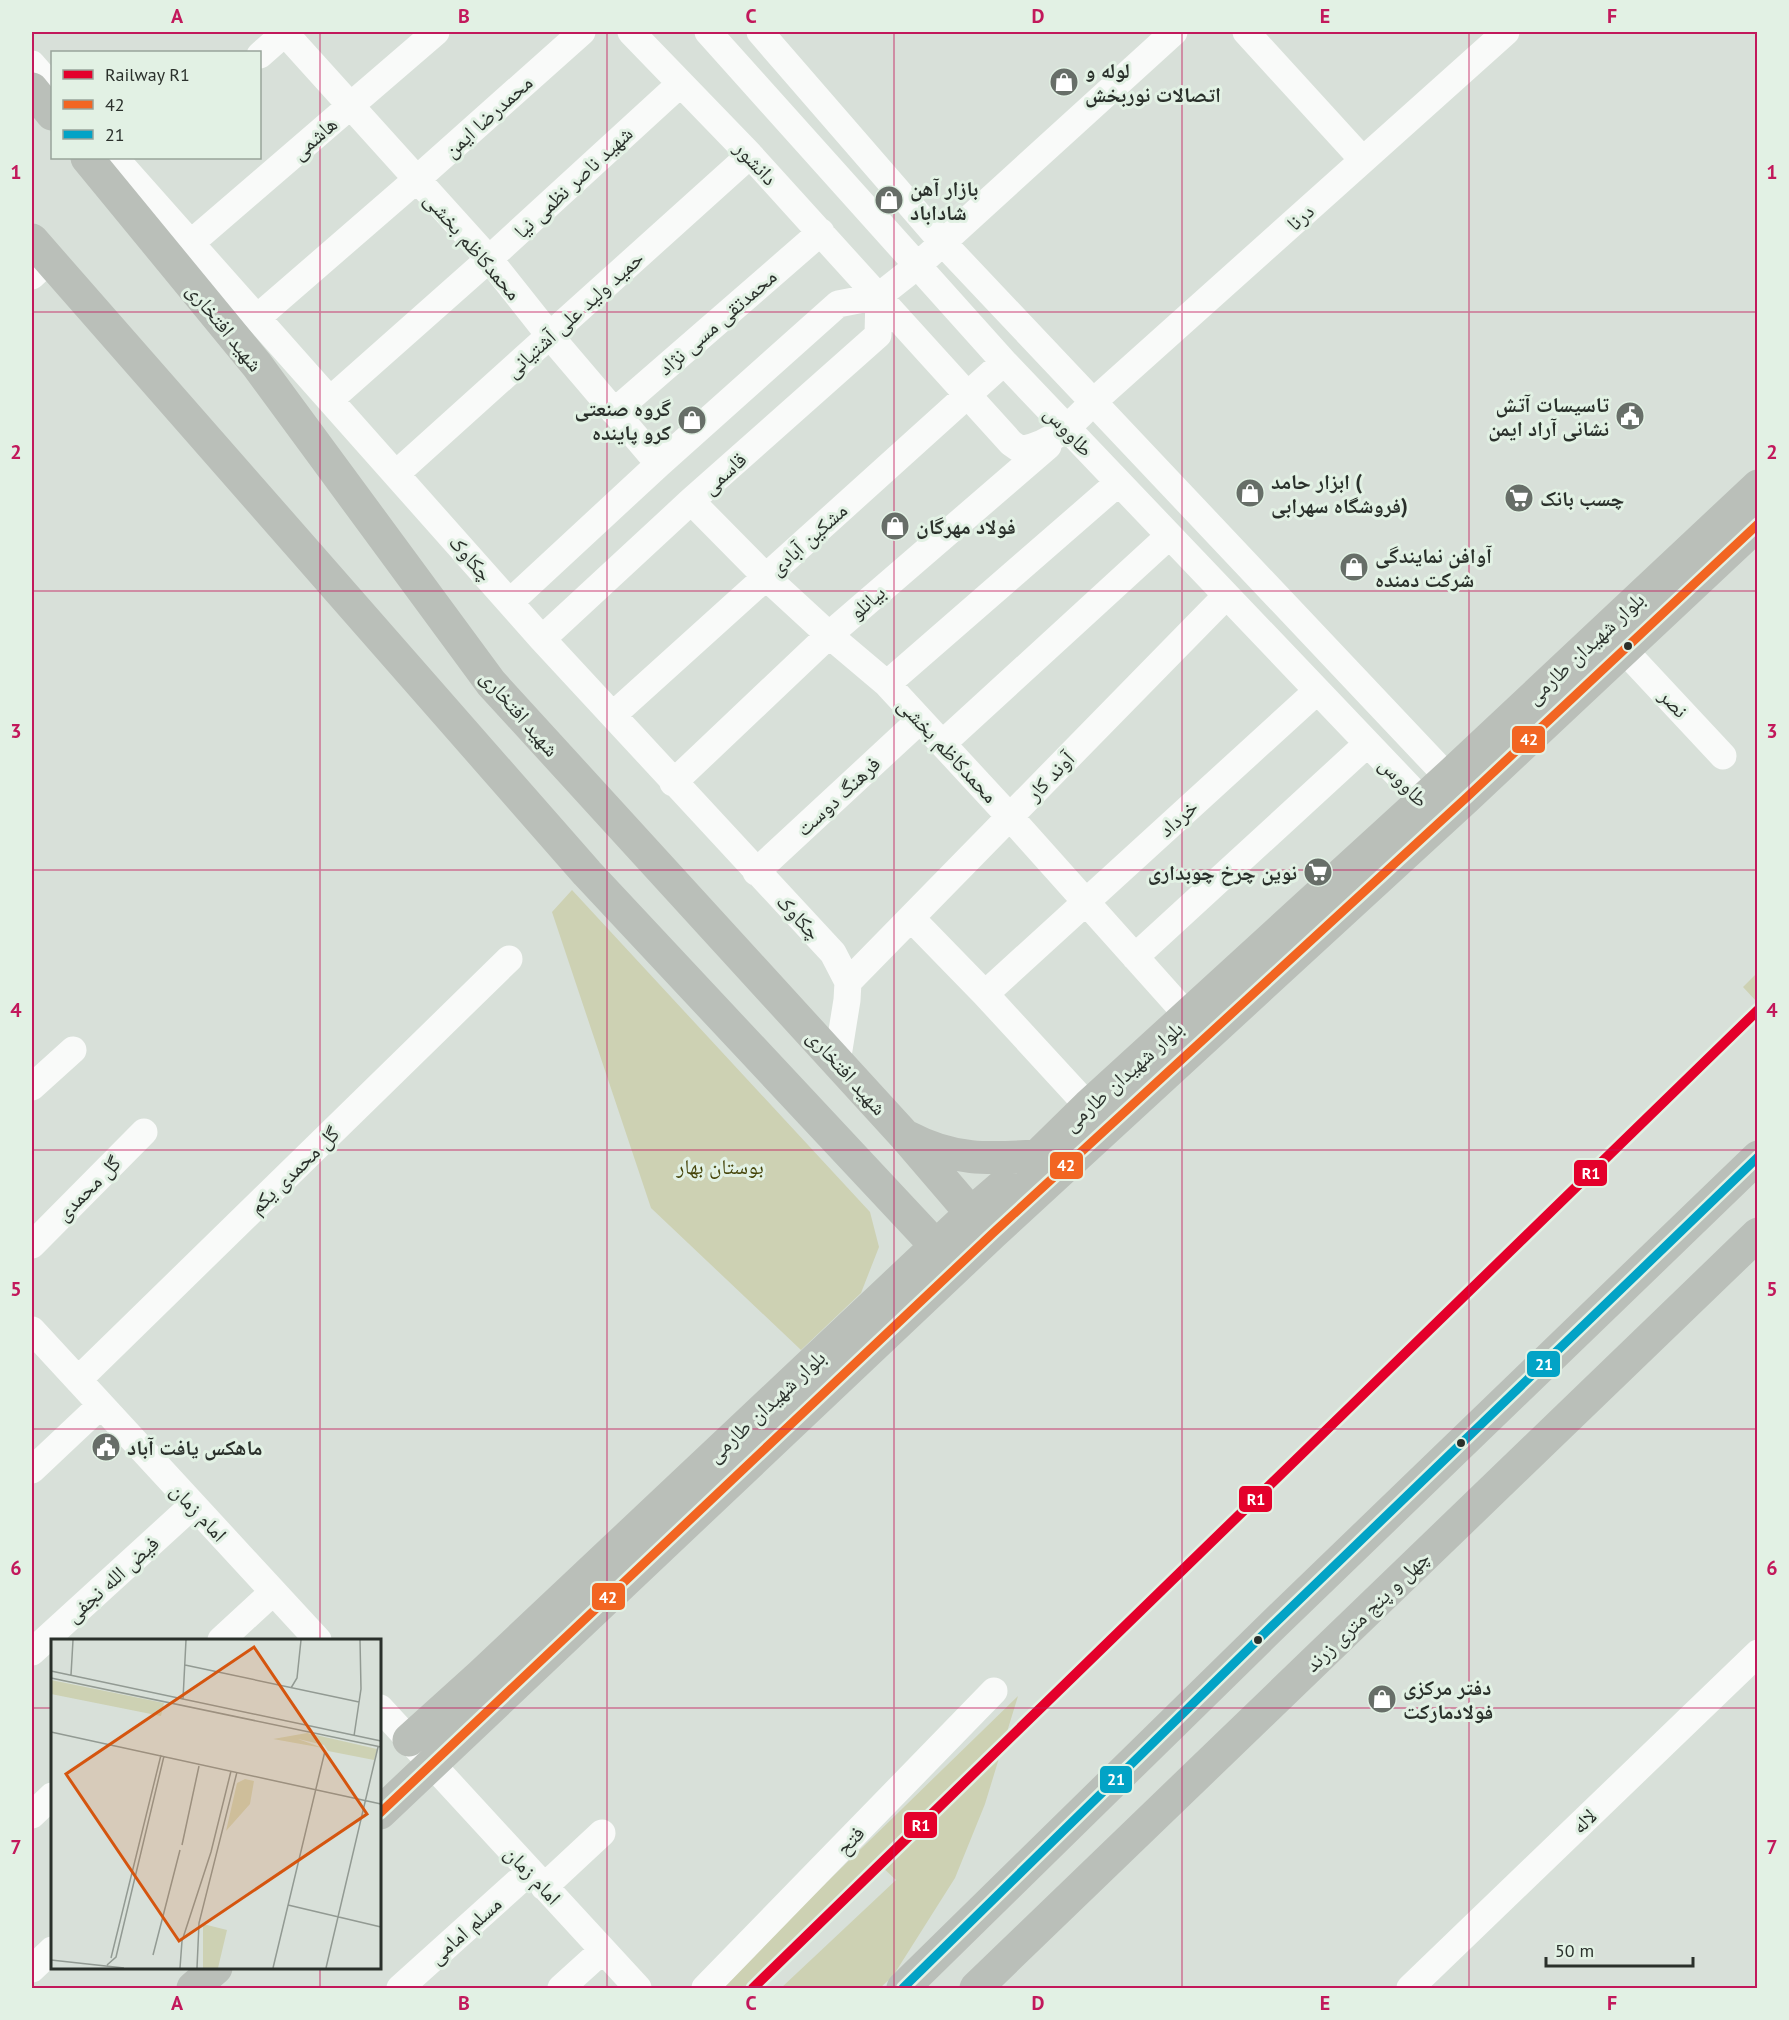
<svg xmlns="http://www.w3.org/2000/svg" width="1789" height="2020" viewBox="0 0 1789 2020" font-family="'PT Sans','Noto Naskh Arabic',sans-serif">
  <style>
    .green { fill: #cdd1b3 }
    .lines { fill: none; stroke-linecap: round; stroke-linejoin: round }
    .minor { stroke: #f9faf9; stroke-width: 27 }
    .major { stroke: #babfb9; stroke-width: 33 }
    .bus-1-casing { stroke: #e2f1e4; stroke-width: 14 }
    .bus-2-casing { stroke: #e2f1e4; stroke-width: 14 }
    .bus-1 { stroke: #f26522; stroke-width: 9 }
    .bus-2 { stroke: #02a3c6; stroke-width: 9 }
    .rail-1-casing { stroke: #e2f1e4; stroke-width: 15 }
    .rail-1 { stroke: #e4002b; stroke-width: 10 }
    .grid { fill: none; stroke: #c2185b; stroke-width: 1.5; stroke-opacity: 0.55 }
    .bus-dot { fill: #2a302b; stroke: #e2f1e4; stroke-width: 2 }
    .labels { text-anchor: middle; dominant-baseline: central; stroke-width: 6; stroke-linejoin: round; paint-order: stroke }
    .poi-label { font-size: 21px; font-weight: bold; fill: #2a302b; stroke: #e2f1e4; text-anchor: start }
    .street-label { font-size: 21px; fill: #2a302b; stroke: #e2f1e4 }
    .park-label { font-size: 21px; fill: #454409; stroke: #e2f1e4 }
    .inset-road { fill: none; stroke: #929a93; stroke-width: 1.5 }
    .view { fill: #d5550f; fill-opacity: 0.15; stroke: #d5550f; stroke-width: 3 }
    .inset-edge { fill: none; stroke: #2a302b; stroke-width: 3 }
    .line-badge { stroke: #e2f1e4; stroke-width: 2 }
    .badge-label { font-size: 16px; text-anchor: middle; font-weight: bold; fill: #fff }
    .neatline { fill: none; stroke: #c2185b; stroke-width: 2 }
    .grid-label { font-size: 20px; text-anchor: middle; font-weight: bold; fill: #c2185b }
  </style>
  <rect width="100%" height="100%" fill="#d8e0d9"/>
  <!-- green -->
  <path class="green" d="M572,890l298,322 9,35 -18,46 -60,57 -150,-142 -99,-296z
    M1757,973v29l-14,-15z
    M1018,1696l-33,108 -30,74 -62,98 -13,12h-99l115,-108 -17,-16 -122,119 3,4 -2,1h-40z"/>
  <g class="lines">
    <!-- minor -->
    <path class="minor" d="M284,32l205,227 61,77 109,128
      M631,32l119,123 261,288 10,7c33,-7 50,-25 72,-48l413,-370
      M708,32l296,330 432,453
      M760,32l183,211 518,548
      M1246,32l116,127
      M260,55l26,-23
      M32,64l20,23
      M115,158l427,481 291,314 15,29 -1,18 -10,62
      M191,243l245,-211
      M32,276l17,-16
      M258,317l158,-137 166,-148
      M331,399l158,-140 191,-175
      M614,412l207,-180
      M397,473l353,-318
      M691,501l75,76 63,58 58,49 123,133 178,199
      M510,602l149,-138 179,-160 41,-8 38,-30 257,-234
      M542,639l149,-138 187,-166 1,-39
      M1624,650l99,106
      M887,684l231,-201
      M613,715l391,-353
      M942,744l227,-208
      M673,783l156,-148 219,-189
      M756,872l164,-152
      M911,918l74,76 103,112
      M1135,957l232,-213
      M848,982l378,-386
      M985,994l332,-303
      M32,1087l41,-37
      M32,1245l112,-113
      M32,1330l286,310
      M78,1380l431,-421
      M32,1470l69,-65
      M221,1640l52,-48
      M32,1652l161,-147
      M380,1708l258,280
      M32,1815l20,-19
      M544,1887l58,-54
      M32,1969l20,-19
      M400,1988l130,-117
      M561,1988l42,-38
      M705,1988l289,-297
      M1410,1988l348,-335"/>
    <!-- major -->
    <path class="major" d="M32,89l20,25
      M87,158l170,207 234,318 414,453 66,77 16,15
      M32,240l555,633 364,389
      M908,1137c45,24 80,22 129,19
      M409,1740l72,-65 490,-462 66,-57 51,-50 360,-329 310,-291
      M380,1813l613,-580 474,-436 291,-273
      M193,1988l23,-20
      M903,1988l368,-361 487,-470
      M976,1988l782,-754"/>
    <!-- bus-1 casing -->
    <g class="bus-1-casing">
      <path id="bus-1" d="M380,1813l613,-580 474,-436 291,-273"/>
    </g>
    <!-- bus-2 casing -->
    <g class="bus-2-casing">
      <path id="bus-2" d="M903,1988l368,-361 487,-470"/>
    </g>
    <!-- bus-1 -->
    <use href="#bus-1" class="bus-1"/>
    <!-- bus-2 -->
    <use href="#bus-2" class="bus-2"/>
    <!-- rail-1 casing -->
    <g class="rail-1-casing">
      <path id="rail-1" d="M753,1988l1005,-978"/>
    </g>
    <!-- rail-1 -->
    <use href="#rail-1" class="rail-1"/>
  </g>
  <!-- grid -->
  <path class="grid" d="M320,32v1608M607,32v1956M894,32v1956M1182,32v1956M1469,32v1956M32,312h1726M32,591h1726M32,870h1726M32,1150h1726M32,1429h1726M32,1708h20M380,1708h1378M320,1968v20"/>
  <!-- icons -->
  <defs>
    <g id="shop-disc" transform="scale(1.5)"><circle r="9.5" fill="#676e68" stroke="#e2f1e4"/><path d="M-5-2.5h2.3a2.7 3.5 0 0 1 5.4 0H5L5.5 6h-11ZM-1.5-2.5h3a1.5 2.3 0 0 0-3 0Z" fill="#fff"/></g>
    <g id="civic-disc" transform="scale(1.5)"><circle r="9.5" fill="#676e68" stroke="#e2f1e4"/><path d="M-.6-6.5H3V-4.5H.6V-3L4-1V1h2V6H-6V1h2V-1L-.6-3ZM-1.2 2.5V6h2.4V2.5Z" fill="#fff"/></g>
    <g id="supermarket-disc" transform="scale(1.5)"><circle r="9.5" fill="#676e68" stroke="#e2f1e4"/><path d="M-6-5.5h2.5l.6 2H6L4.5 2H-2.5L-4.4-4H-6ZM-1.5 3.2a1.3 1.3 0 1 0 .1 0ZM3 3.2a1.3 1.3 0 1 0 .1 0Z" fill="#fff"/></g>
  </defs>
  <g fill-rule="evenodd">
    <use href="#shop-disc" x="1064" y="82"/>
    <use href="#shop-disc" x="889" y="200"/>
    <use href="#civic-disc" x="1630" y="416"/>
    <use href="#shop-disc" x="692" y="420"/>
    <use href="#shop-disc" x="1250" y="493"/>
    <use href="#supermarket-disc" x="1519" y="498"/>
    <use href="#shop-disc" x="895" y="526"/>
    <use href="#shop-disc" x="1354" y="567"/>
    <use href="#supermarket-disc" x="1318" y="872"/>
    <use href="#civic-disc" x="106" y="1447"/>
    <use href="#shop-disc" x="1382" y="1699"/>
  </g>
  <!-- markers -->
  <g class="bus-dot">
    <circle cx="1628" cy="646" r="5"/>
    <circle cx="1461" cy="1443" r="5"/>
    <circle cx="1258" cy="1640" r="5"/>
  </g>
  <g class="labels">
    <!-- poi labels -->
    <g class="poi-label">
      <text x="1085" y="70">لوله و<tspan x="1085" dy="24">اتصالات نوربخش</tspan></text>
      <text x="910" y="188">بازار آهن<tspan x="910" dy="24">شاداباد</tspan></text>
      <text x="1609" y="404" text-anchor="end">تاسیسات آتش<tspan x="1609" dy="24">نشانی آراد ایمن</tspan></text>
      <text x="671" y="408" text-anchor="end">گروه صنعتی<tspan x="671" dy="24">کرو پاینده</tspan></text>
      <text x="1271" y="481">ابزار حامد (<tspan x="1271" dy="24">فروشگاه سهرابی)</tspan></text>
      <text x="1540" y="498">چسب بانک</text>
      <text x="916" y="526">فولاد مهرگان</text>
      <text x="1375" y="555">آوافن نمایندگی<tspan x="1375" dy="24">شرکت دمنده</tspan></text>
      <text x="1297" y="872" text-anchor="end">نوین چرخ چوبداری</text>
      <text x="127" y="1447">ماهکس یافت آباد</text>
      <text x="1403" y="1687">دفتر مرکزی<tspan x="1403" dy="24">فولادمارکت</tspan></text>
    </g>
    <!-- street labels -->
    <g class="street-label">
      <text transform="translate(488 116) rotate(-42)">محمدرضا ایمن</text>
      <text transform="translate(314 138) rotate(-41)">هاشمی</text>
      <text transform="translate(756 163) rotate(47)">دانشور</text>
      <text transform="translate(573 182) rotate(-43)">شهید ناصر نظمی نیا</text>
      <text transform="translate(1300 217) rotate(-42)">درنا</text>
      <text transform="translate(473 246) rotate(49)">محمدکاظم بخشی</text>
      <text transform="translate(574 314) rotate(-42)">حمید ولید علی آشتیانی</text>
      <text transform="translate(717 322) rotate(-41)">محمدتقی مسی نژاد</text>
      <text transform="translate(225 327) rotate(51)">شهید افتخاری</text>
      <text transform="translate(1069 431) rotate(47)">طاووس</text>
      <text transform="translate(724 473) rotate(-42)">قاسمی</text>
      <text transform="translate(808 539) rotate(-42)">مشکین آبادی</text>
      <text transform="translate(471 558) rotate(49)">چکاوک</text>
      <text transform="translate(867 602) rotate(-41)">بیانلو</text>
      <text transform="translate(1585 648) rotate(-43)">بلوار شهیدان طارمی</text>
      <text transform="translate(1674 703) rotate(47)">نصر</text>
      <text transform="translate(520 713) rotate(49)">شهید افتخاری</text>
      <text transform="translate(948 750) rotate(47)">محمدکاظم بخشی</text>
      <text transform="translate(1050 776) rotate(-46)">آوند کار</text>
      <text transform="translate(1404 782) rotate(46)">طاووس</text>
      <text transform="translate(838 796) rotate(-43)">فرهنگ دوست</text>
      <text transform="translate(1178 818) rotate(-42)">خرداد</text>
      <text transform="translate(799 917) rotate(47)">چکاوک</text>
      <text transform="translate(847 1072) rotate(48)">شهید افتخاری</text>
      <text transform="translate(1123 1076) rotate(-42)">بلوار شهیدان طارمی</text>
      <text transform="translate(294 1170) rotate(-44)">گل محمدی یکم</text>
      <text transform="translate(88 1188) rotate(-45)">گل محمدی</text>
      <text transform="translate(766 1406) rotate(-43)">بلوار شهیدان طارمی</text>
      <text transform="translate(199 1512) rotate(47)">امام زمان</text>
      <text transform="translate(112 1579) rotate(-42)">فیض الله نجفی</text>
      <text transform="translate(1367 1611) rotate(-44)">چهل و پنج متری زرند</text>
      <text transform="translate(1584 1821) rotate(-44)">لاله</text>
      <text transform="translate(850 1840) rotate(-46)">فتح</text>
      <text transform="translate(533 1875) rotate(47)">امام زمان</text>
      <text transform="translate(465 1930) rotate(-42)">مسلم امامی</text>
    </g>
    <!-- park labels -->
    <g class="park-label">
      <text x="720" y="1166">بوستان بهار</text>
    </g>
  </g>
  <!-- overview -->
  <g transform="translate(51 1639)">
    <rect width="330" height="330" fill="#d8e0d9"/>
    <path d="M0,41l113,23 -3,13 -110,-22zM256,94l70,16 -3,11 -46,-9 -4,-6 -26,-6 25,9 -50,-9zM194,140l9,2 -4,23 -24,27 11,-48zM152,285l24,6 -9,38h-15z" fill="#cdd1b3"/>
    <path class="inset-road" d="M134,26l174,37M0,32l330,70M20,36l2,-35M0,39l330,69M240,49l6,-10 4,-38M132,60l3,-59M0,93l330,72M303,97l7,-47 -1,-49M131,206l17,-79M237,266l93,22M102,316l27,-105M60,319l50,-203M0,321l73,8M56,326l9,-8 48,-201M129,329l2,-27 29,-89 20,-81M146,329l2,-45 38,-151M222,329l52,-217M275,329l52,-221"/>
    <path class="view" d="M203,8l113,167 -188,127 -113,-167z"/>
    <rect width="330" height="330" class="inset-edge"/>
  </g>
  <g class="line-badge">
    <rect x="1511" y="725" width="35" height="29" rx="6" fill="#f26522"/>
    <rect x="1049" y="1151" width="35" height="29" rx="6" fill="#f26522"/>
    <rect x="1573" y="1159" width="35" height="28" rx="6" fill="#e4002b"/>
    <rect x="1526" y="1350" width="35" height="28" rx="6" fill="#02a3c6"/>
    <rect x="1238" y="1485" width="35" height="28" rx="6" fill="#e4002b"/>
    <rect x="591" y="1582" width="35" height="29" rx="6" fill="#f26522"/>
    <rect x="1099" y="1765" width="34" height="29" rx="6" fill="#02a3c6"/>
    <rect x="903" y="1811" width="35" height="28" rx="6" fill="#e4002b"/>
  </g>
  <g class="badge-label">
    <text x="1529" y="745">42</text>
    <text x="1066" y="1171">42</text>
    <text x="1591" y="1179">R1</text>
    <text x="1544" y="1370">21</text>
    <text x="1256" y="1505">R1</text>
    <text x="608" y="1603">42</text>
    <text x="1116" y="1785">21</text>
    <text x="921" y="1831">R1</text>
  </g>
  <!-- border -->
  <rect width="1789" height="2020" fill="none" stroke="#e2f1e4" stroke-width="66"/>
  <!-- legend -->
  <rect x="51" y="51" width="210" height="108" fill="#e2f1e4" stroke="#98a49a" stroke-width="1.5"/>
  <rect x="63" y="70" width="30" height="9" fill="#e4002b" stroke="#98a49a" stroke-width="1.5"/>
  <text x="105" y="81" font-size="18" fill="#2a302b">Railway R1</text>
  <rect x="63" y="100" width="30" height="9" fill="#f26522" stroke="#98a49a" stroke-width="1.5"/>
  <text x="105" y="111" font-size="18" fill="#2a302b">42</text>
  <rect x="63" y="130" width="30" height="9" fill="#02a3c6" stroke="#98a49a" stroke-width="1.5"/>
  <text x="105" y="141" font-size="18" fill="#2a302b">21</text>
  <!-- scale -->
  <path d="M1546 1957v9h147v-9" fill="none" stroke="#2a302b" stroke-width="3"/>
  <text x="1555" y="1957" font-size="18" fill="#2a302b" stroke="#e2f1e4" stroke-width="4.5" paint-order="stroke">50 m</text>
  <rect x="33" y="33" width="1723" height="1954" class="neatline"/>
  <g class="grid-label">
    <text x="177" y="23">A</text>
    <text x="464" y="23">B</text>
    <text x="751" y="23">C</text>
    <text x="1038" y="23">D</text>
    <text x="1325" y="23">E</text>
    <text x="1612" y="23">F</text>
    <text x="16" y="179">1</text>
    <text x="1772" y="179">1</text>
    <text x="16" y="459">2</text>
    <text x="1772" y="459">2</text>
    <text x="16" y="738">3</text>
    <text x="1772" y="738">3</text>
    <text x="16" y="1017">4</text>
    <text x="1772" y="1017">4</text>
    <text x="16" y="1296">5</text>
    <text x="1772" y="1296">5</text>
    <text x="16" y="1575">6</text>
    <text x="1772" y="1575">6</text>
    <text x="16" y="1854">7</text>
    <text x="1772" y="1854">7</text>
    <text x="177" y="2010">A</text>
    <text x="464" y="2010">B</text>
    <text x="751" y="2010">C</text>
    <text x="1038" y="2010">D</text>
    <text x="1325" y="2010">E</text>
    <text x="1612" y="2010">F</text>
  </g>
</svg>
